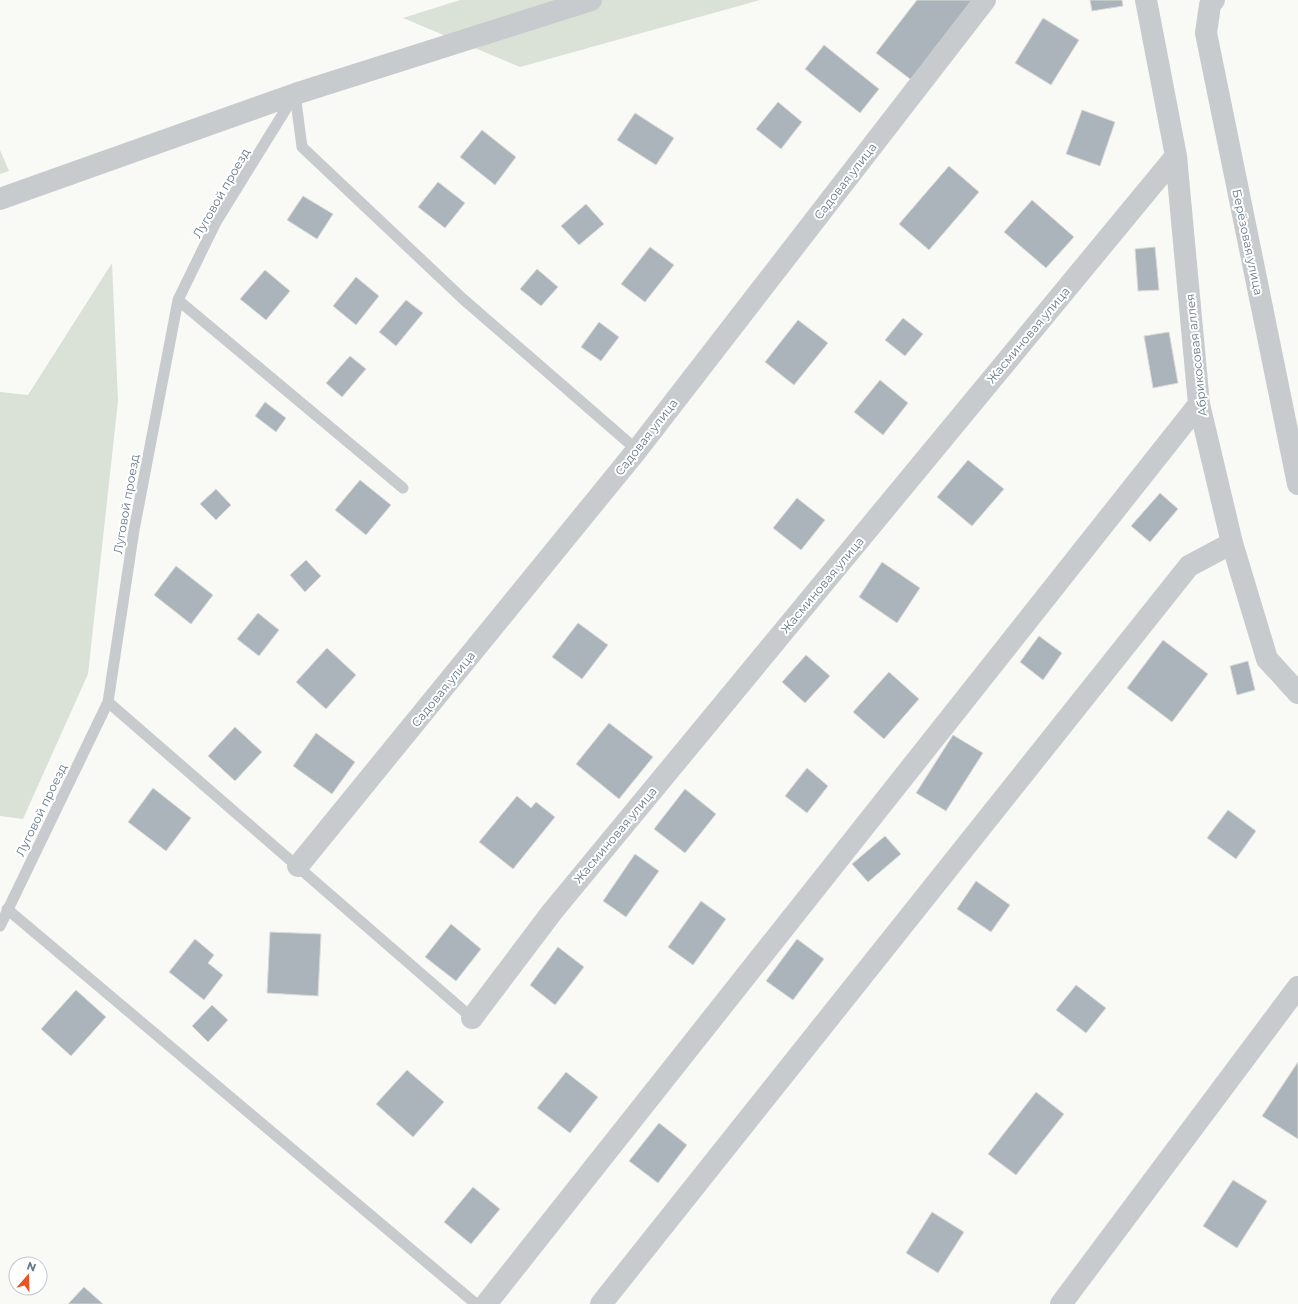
<svg xmlns="http://www.w3.org/2000/svg" width="1298" height="1304" viewBox="0 0 1298 1304" font-family="Montserrat,sans-serif">
  <style>
    .green { fill: #dae1d7 }
    .building { fill: #aab4ba; stroke: #dbdbd8 }
    .lines { fill: none; stroke-linecap: round; stroke-linejoin: round }
    .service { stroke: #c7cbce; stroke-width: 11 }
    .minor { stroke: #c7cbce; stroke-width: 22 }
    .labels { text-anchor: middle; dominant-baseline: central; stroke-width: 4; stroke-linejoin: round; paint-order: stroke }
    .street-label { font-size: 12px; fill: #667989; stroke: #fff }
  </style>
  <rect width="100%" height="100%" fill="#f9f9f6"/>
  <!-- green -->
  <path class="green" d="M460,0h300l-240,67 -117,-49z
    M0,150l9,21 -9,3z
    M112,263l6,138 -30,273 -65,145 -23,-3v-424l28,3z"/>
  <!-- building -->
  <path class="building" d="M917,0h55l-58,82 -38,-29z
    M1090,0h32l1,6 -31,5z
    M1043,18l36,22 -28,45 -36,-22z
    M824,45l55,44 -19,24 -55,-44z
    M778,102l24,20 -21,27 -25,-20z
    M1082,110l33,12 -15,44 -34,-12z
    M635,113l39,25 -18,27 -39,-25z
    M482,130l34,27 -21,28 -35,-28z
    M949,166l30,26 -50,58 -30,-26z
    M438,182l27,21 -20,25 -27,-21z
    M303,196l30,18 -16,25 -30,-19z
    M1032,200l42,37 -28,31 -42,-36z
    M586,204l18,20 -25,21 -18,-19z
    M650,247l24,18 -29,37 -24,-18z
    M1155,247l4,43 -21,1 -3,-42z
    M537,269l21,18 -17,19 -21,-17z
    M265,270l25,21 -24,29 -26,-21z
    M356,277l23,19 -23,29 -23,-19z
    M406,300l17,13 -27,33 -17,-14z
    M903,318l20,16 -18,22 -20,-16z
    M798,320l30,23 -34,42 -29,-23z
    M599,322l20,15 -18,24 -20,-14z
    M1169,332l9,51 -25,5 -9,-52z
    M350,356l16,13 -24,28 -16,-14z
    M880,380l28,23 -25,32 -29,-23z
    M265,402l21,16 -10,14 -21,-16z
    M968,460l36,29 -32,37 -35,-29z
    M360,480l31,25 -25,30 -31,-25z
    M216,489l15,16 -15,15 -16,-16z
    M1160,493l18,16 -28,33 -19,-16z
    M797,498l28,22 -24,30 -28,-22z
    M306,560l15,16 -16,16 -15,-17z
    M882,562l38,26 -23,35 -38,-26z
    M176,566l37,29 -22,29 -37,-29z
    M258,613l21,17 -20,26 -22,-17z
    M578,623l30,22 -26,34 -30,-22z
    M1039,636l23,17 -19,27 -23,-18z
    M1163,640l45,34 -36,48 -45,-34z
    M327,648l29,27 -30,34 -30,-27z
    M806,655l24,21 -25,27 -23,-21z
    M1248,661l7,29 -18,5 -7,-29z
    M889,672l30,27 -35,40 -31,-27z
    M609,723l44,34 -34,42 -43,-35z
    M235,727l27,25 -27,29 -27,-25z
    M316,733l39,29 -23,32 -39,-28z
    M953,735l30,18 -37,58 -30,-18z
    M807,768l21,18 -21,27 -22,-17z
    M153,788l38,30 -25,33 -38,-29z
    M685,789l31,25 -31,39 -31,-24z
    M517,796l14,12 5,-6 19,15 -42,52 -34,-27z
    M1228,810l28,21 -20,28 -29,-21z
    M885,836l16,18 -33,28 -16,-18z
    M635,854l24,17 -33,46 -23,-16z
    M976,881l34,24 -19,27 -34,-23z
    M701,901l25,18 -33,46 -25,-18z
    M451,924l30,25 -25,32 -31,-24z
    M270,932l51,2 -3,62 -51,-3z
    M195,939l19,16 -6,8 15,12 -19,25 -35,-28z
    M797,939l27,20 -31,41 -27,-19z
    M558,947l26,20 -29,38 -25,-20z
    M1076,985l30,23 -20,25 -30,-23z
    M76,990l30,27 -35,39 -30,-27z
    M212,1005l16,15 -20,22 -16,-16z
    M1298,1062v77l-36,-23z
    M407,1070l37,32 -31,35 -37,-33z
    M566,1072l32,25 -28,36 -33,-25z
    M1036,1092l28,22 -48,61 -28,-21z
    M659,1123l28,22 -29,38 -29,-22z
    M1233,1180l34,21 -30,47 -34,-22z
    M473,1187l27,22 -29,35 -27,-22z
    M932,1212l32,20 -26,41 -32,-20z
    M84,1287l19,17h-35z"/>
  <g class="lines">
    <!-- service -->
    <path class="service" d="M295,94l7,53 161,152 174,151
      M178,300l225,188
      M108,702l364,316
      M7,909l469,395
      M0,926l108,-224 26,-172 44,-230 38,-78 78,-126"/>
    <!-- minor -->
    <path class="minor" d="M1146,0l30,156 23,248 33,139 35,116 31,34
      M1214,0l-4,5 -4,28 92,451
      M0,199l295,-105 296,-94
      M298,866l339,-416 348,-450
      M472,1018l80,-106 624,-756
      M486,1304l713,-900
      M601,1304l588,-738 43,-23
      M1061,1304l237,-317"/>
  </g>
  <g class="labels">
    <!-- street labels -->
    <g class="street-label">
      <text transform="translate(845 181) rotate(-52)">Садовая улица</text>
      <text transform="translate(221 193) rotate(-60)">Луговой проезд</text>
      <text transform="translate(1248 242) rotate(78)">Берёзовая улица</text>
      <text transform="translate(1028 335) rotate(-50)">Жасминовая улица</text>
      <text transform="translate(1196 355) rotate(-96)">Абрикосовая аллея</text>
      <text transform="translate(646 437) rotate(-52)">Садовая улица</text>
      <text transform="translate(126 504) rotate(-80)">Луговой проезд</text>
      <text transform="translate(822 585) rotate(-50)">Жасминовая улица</text>
      <text transform="translate(443 689) rotate(-51)">Садовая улица</text>
      <text transform="translate(41 810) rotate(-64)">Луговой проезд</text>
      <text transform="translate(615 835) rotate(-50)">Жасминовая улица</text>
    </g>
  </g>
  <!-- north arrow -->
  <g transform="translate(28 1276) rotate(20)"><circle r="19" fill="#ffffff" stroke="#c2c9d0"/>
  <path d="M0-3L7 15L0 10L-7 15Z" fill="#eb5224"/>
  <text y="-6" font-size="11" font-weight="bold" text-anchor="middle" fill="#667989">N</text>
  </g>
</svg>
